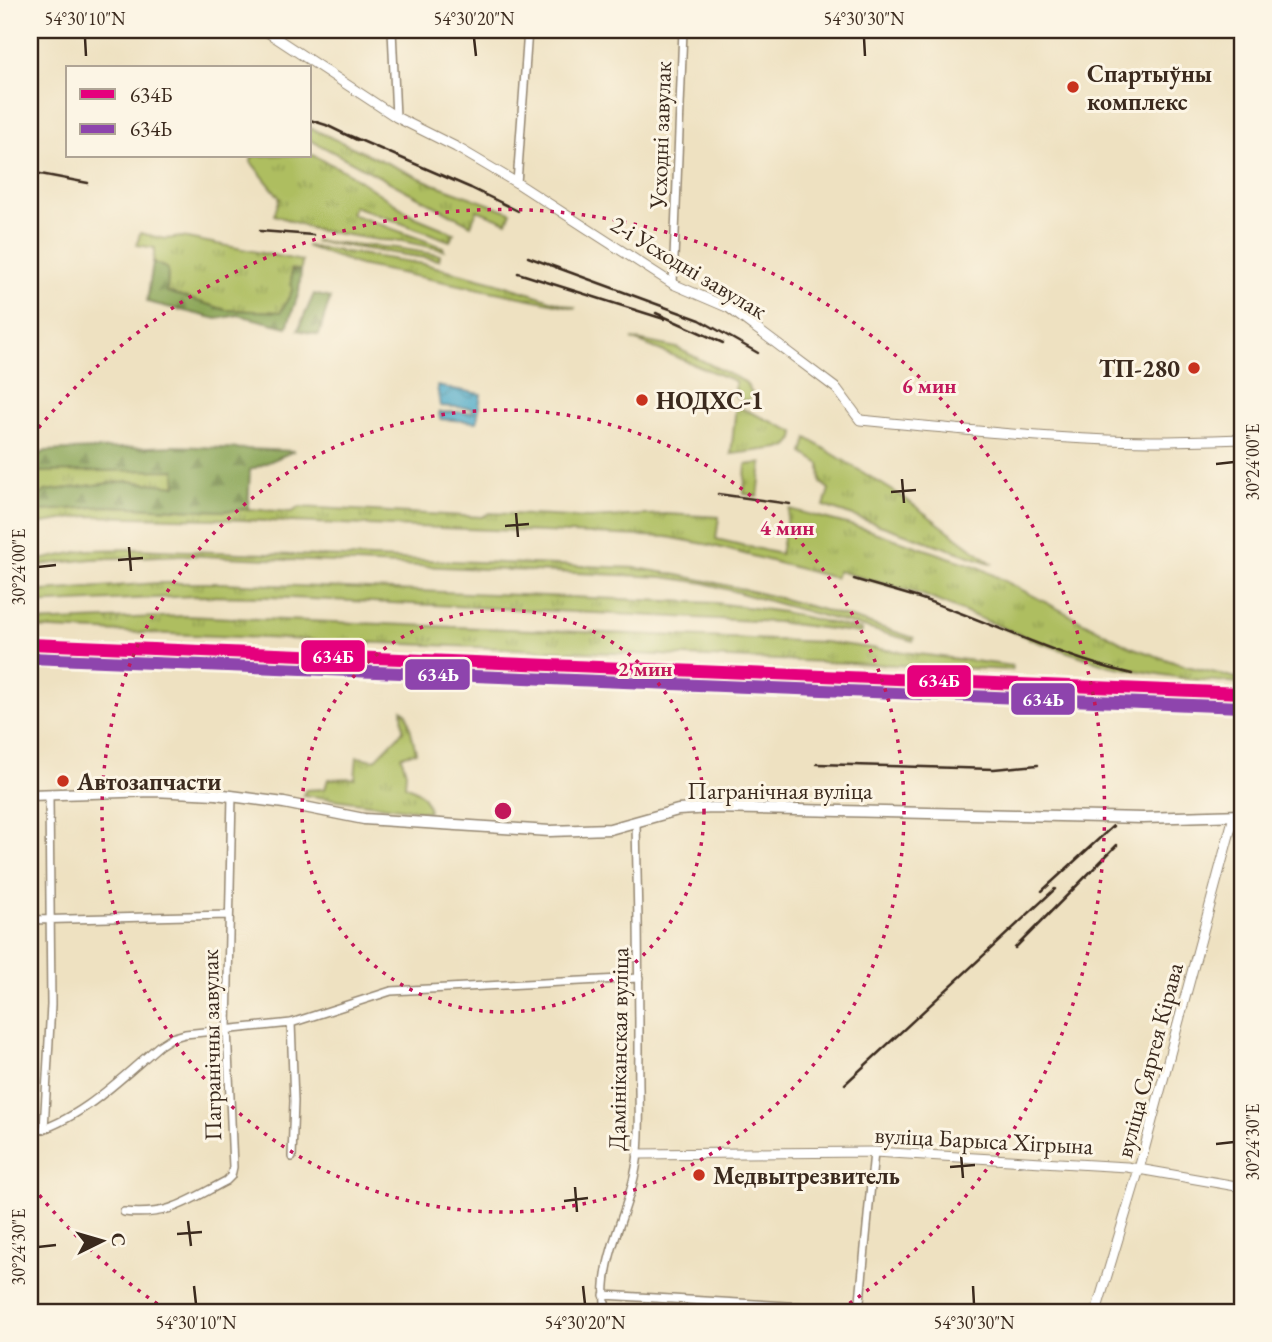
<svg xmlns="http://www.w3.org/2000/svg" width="1272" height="1342" viewBox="0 0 1272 1342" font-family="'EB Garamond',serif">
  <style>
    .grass { fill: url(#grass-tufts); stroke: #74743f; stroke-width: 2 }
    .forest { fill: url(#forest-firs); stroke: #62683a; stroke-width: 2 }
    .water { fill: url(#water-waves); stroke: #426972; stroke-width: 2 }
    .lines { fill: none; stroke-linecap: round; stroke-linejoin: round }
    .minor-casing { stroke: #948670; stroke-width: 10 }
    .tertiary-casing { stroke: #948670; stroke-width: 11 }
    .secondary-casing { stroke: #948670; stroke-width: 13 }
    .minor { stroke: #fff; stroke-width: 7 }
    .tertiary { stroke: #fff; stroke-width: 9 }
    .secondary { stroke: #fff; stroke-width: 10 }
    .rail { stroke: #3b2a1e; stroke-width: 2.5 }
    .rail-1-casing { stroke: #fcf5e5; stroke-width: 18 }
    .rail-2-casing { stroke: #fcf5e5; stroke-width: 18 }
    .rail-1 { stroke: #e5007d; stroke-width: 12 }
    .rail-2 { stroke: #8e44ad; stroke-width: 12 }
    .ticks { fill: none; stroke: #3b2a1e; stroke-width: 2.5 }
    .ring { fill: none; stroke: #c2185b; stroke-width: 3.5; stroke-dasharray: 3.5 7 }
    .poi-dot { fill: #c8321e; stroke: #fcf5e5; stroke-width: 2.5 }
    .labels { text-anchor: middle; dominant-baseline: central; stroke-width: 6; stroke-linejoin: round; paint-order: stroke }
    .poi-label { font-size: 24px; font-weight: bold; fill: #3b2a1e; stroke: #fcf5e5; text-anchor: start }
    .street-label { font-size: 24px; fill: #3b2a1e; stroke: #fcf5e5 }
    .centre { fill: #c2185b; stroke: #fcf5e5; stroke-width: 3.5 }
    .ring-label { font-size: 21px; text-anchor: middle; font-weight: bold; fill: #c2185b; stroke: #fcf5e5; stroke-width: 6; stroke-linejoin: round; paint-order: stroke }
    .line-badge { stroke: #fcf5e5; stroke-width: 2.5 }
    .badge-label { font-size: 19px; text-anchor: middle; font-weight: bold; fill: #fff }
    .neatline { fill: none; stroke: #3b2a1e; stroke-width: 2.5 }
    .ticks-label { font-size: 18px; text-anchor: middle; fill: #3b2a1e }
  </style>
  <defs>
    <pattern id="grass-tufts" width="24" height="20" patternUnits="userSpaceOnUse" patternTransform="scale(1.75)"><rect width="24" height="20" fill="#aebe60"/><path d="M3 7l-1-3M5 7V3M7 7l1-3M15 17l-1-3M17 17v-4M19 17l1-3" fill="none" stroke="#8f9b4f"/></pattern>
    <pattern id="forest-firs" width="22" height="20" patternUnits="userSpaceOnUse" patternTransform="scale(1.75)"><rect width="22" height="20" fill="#8aa556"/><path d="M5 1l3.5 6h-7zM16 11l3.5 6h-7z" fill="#728747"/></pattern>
    <pattern id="water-waves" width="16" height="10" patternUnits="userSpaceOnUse" patternTransform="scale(1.75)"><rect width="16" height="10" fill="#48a8c7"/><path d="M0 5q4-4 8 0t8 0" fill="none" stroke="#3d89a1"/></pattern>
  </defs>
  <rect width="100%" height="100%" fill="#fcf5e5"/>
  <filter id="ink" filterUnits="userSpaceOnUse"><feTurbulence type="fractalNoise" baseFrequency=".0143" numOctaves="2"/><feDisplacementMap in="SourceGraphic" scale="14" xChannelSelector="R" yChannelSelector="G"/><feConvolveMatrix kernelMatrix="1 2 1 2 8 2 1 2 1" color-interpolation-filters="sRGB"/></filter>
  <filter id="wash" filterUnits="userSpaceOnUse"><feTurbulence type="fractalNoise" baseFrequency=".00686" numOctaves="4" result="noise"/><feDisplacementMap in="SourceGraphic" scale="28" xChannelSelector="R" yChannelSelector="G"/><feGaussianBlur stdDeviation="1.57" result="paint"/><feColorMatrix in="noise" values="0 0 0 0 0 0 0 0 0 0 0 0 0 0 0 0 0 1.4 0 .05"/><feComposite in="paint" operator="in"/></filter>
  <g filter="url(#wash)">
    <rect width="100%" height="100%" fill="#eee1c1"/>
    <!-- grass -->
    <path class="grass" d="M310,128l121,55 80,29 -4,10 -30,-12 -6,15 -161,-85z
      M310,154l35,17 70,46 39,16 -4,8 -96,-35 -3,8 92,33 1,3 -42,-9 -23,-1 -63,-10 -42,-15 6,-17 -29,-36 1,-6z
      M140,233l25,6 17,-2 120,24 -1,9 -10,-1 1,22 -11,21 -55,-2 -59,-18 1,-23 -15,-7 2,-14 -18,-3z
      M314,241l82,7 44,7 -1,5z
      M306,246l118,18 70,18 82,26 -217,-43z
      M632,339l45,9 68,34 7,11 -4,9 -12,-5 -1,-16z
      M736,406l59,26 -1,7 -7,8 -56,7z
      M807,438l96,59 90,67 -169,-58 5,-17 -8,-6 -1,-19 -17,-11z
      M762,463l-4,33 -14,-2 2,-29z
      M74,470h101l1,16 -49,-5 -81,10 -16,14v-33z
      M107,506l116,5 25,-2 44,3 8,-5 182,10 8,-4 100,5 76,-4 53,3 -3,22 64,15 9,-45 73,19 116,39 153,80 51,18 59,14 1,4 -54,-4 -78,-13 -72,-24 -115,-47 -85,-24 -3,7 -125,-33 -43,-8 -449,-18 -131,-3 -57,9v-13z
      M133,549l504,19c95,15 186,40 277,70l-1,3 -209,-58 -41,-6 -483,-22 -88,4 -62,7v-4l57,-12z
      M159,583h63l494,20 67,9 78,18v3l-85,-11 -506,-25 -75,-1 -165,8v-12z
      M185,616l639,26 188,24v4l-982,-42v-6z
      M402,710l5,4 9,38 -15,4 5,16 -1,13c14,5 22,12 24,27l-126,-17 3,-5 19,-1 3,-10 27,-1 2,-21 18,3 28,-29z"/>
    <!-- forest -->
    <path class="forest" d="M153,262l15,7 -1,23 59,18 55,2 11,-21 -1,-20 10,-1 -2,22 -12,35 -49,-12 -21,4 -70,-17z
      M314,294l16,4 -11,37 -21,-5z
      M175,446l119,5 -44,19 -2,39 -25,2 -116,-5 -77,6v-7l15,-14 82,-10 49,5 -1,-16 -145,2v-13l16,-8z"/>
    <!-- water -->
    <path class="water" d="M437,386l44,8 -4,28 -37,-3 -1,-7h34l-1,-4 -32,-2z"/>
  </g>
  <g filter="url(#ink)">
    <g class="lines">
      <!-- minor casing -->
      <g class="minor-casing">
        <path id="minor" d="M392,30l4,87
          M517,183l11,-153
          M673,284l10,-254
          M30,920l198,-5
          M291,1023l3,78 -2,56
          M44,1129l7,-124 -2,-209
          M30,1133c50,-12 91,-55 130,-88l11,-7 14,-4 106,-11 100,-32 248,-13
          M124,1212c45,5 65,-12 102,-31l5,-5 2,-9 -6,-139 5,-233
          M604,1295l283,17
          M606,1312c-9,-56 28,-105 32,-160 3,-33 0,-67 1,-101 0,-76 -1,-152 -3,-228
          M859,1312l15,-160"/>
      </g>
      <!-- tertiary casing -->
      <g class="tertiary-casing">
        <path id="tertiary" d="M264,30l132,87 60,30 61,36 156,101 56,24 108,81 23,31c96,9 194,20 291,21 30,0 61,-1 91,-2
          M638,1154l236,-2 253,15 115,20
          M1096,1312l43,-143 95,-353"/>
      </g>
      <!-- secondary casing -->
      <g class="secondary-casing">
        <path id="secondary" d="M30,795l123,-4 63,3 68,9 80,16 186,12 60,-2 68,-19 35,-2 430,10 99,-3"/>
      </g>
      <!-- minor -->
      <use href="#minor" class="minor"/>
      <!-- tertiary -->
      <use href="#tertiary" class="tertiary"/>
      <!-- secondary -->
      <use href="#secondary" class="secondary"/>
      <!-- rail -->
      <path class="rail" d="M30,51h2
        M310,120l16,5 31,15
        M348,135l123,53 47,23
        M30,172l58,11
        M260,231l53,4
        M528,257l172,63 58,33
        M518,273l146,46
        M656,313l67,30
        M718,494l72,10
        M854,579c23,7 46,13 68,20 71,24 137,58 210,75
        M30,659l994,42 218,6
        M817,764l177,5 44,-4
        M1042,891l71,-65
        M1015,948l102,-103
        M845,1084l210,-195"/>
      <!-- rail-1 casing -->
      <g class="rail-1-casing">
        <path id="rail-1" d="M30,644l1212,49"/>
      </g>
      <!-- rail-2 casing -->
      <g class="rail-2-casing">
        <path id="rail-2" d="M30,658l1211,49"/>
      </g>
      <!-- rail-1 -->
      <use href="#rail-1" class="rail-1"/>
      <!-- rail-2 -->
      <use href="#rail-2" class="rail-2"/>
    </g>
  </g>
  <!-- ticks -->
  <path class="ticks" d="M85,38l1,18M474,38l2,18M864,38l1,18M1216,464l18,-2M902,479l2,24M891,492l25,-2M516,513l2,24M505,526l24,-2M129,547l2,24M118,560l25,-2M38,567l18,-2M1216,1144l18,-2M961,1154l2,24M950,1167l25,-2M575,1187l2,25M564,1201l24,-3M188,1221l3,25M177,1234l25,-2M38,1247l18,-2M194,1286l2,18M583,1286l2,18M973,1286l1,18"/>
  <!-- distance rings -->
  <g class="ring">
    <circle cx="503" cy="811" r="201"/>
    <circle cx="503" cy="811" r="401"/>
    <path d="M166 1310A602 602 0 0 1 32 1186M32 436A602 602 0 1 1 840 1310"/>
  </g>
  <!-- markers -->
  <g class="poi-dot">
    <circle cx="1073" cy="87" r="7"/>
    <circle cx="1194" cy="368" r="7"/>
    <circle cx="642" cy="400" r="7"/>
    <circle cx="63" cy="781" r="7"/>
    <circle cx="699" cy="1175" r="7"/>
  </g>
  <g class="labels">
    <!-- poi labels -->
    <g class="poi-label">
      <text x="1087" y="73">Спартыўны<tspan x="1087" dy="28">комплекс</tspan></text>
      <text x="1180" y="368" text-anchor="end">ТП-280</text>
      <text x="656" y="400">НОДХС-1</text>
      <text x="77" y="781">Автозапчасти</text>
      <text x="713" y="1175">Медвытрезвитель</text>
    </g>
    <!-- street labels -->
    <g class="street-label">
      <text transform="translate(660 135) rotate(-88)">Усходні завулак</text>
      <text transform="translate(689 267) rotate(31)">2-і Усходні завулак</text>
      <text x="780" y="790">Пагранічная вуліца</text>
      <text transform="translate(211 1045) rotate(-91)">Пагранічны завулак</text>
      <text transform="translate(618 1049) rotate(-89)">Дамініканская вуліца</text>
      <text transform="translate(1149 1060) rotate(-75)">вуліца Сяргея Кірава</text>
      <text transform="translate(984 1140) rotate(3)">вуліца Барыса Хігрына</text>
    </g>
  </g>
  <circle cx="503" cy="811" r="10" class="centre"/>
  <g class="ring-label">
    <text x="929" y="393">6 мин</text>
    <text x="787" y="535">4 мин</text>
    <text x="645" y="676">2 мин</text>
  </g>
  <g class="line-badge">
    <rect x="300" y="639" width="66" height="34" rx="7" fill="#e5007d"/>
    <rect x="404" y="658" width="67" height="33" rx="7" fill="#8e44ad"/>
    <rect x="906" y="664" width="66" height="34" rx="7" fill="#e5007d"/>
    <rect x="1010" y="682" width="66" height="34" rx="7" fill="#8e44ad"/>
  </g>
  <g class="badge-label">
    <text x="333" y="663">634Б</text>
    <text x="438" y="681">634Ь</text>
    <text x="939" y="687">634Б</text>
    <text x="1043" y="706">634Ь</text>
  </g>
  <!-- margin -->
  <rect width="1272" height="1342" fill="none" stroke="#fcf5e5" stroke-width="77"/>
  <!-- legend -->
  <rect x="66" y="66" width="245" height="91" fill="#fcf5e5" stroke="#afa495" stroke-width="2"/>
  <rect x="80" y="89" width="35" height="10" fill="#e5007d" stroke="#afa495" stroke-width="2"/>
  <text x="130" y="102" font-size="21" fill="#3b2a1e">634Б</text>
  <rect x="80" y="124" width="35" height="10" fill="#8e44ad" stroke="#afa495" stroke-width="2"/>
  <text x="130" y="136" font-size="21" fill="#3b2a1e">634Ь</text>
  <!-- north arrow -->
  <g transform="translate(102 1241) rotate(85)" stroke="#fcf5e5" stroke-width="5" paint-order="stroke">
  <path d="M0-5L12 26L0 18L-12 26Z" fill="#3b2a1e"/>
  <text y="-10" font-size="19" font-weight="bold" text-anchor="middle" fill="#3b2a1e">С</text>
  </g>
  <rect x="38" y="38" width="1196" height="1266" class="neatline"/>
  <g class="ticks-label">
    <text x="85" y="25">54°30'10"N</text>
    <text x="474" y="25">54°30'20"N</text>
    <text x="864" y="25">54°30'30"N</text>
    <text transform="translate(1253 462) rotate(-90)" y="6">30°24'00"E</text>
    <text transform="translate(19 567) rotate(-90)" y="6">30°24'00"E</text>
    <text transform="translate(1253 1142) rotate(-90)" y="6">30°24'30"E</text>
    <text transform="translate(19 1247) rotate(-90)" y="6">30°24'30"E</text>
    <text x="196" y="1329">54°30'10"N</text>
    <text x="585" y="1329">54°30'20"N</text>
    <text x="974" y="1329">54°30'30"N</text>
  </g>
</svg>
